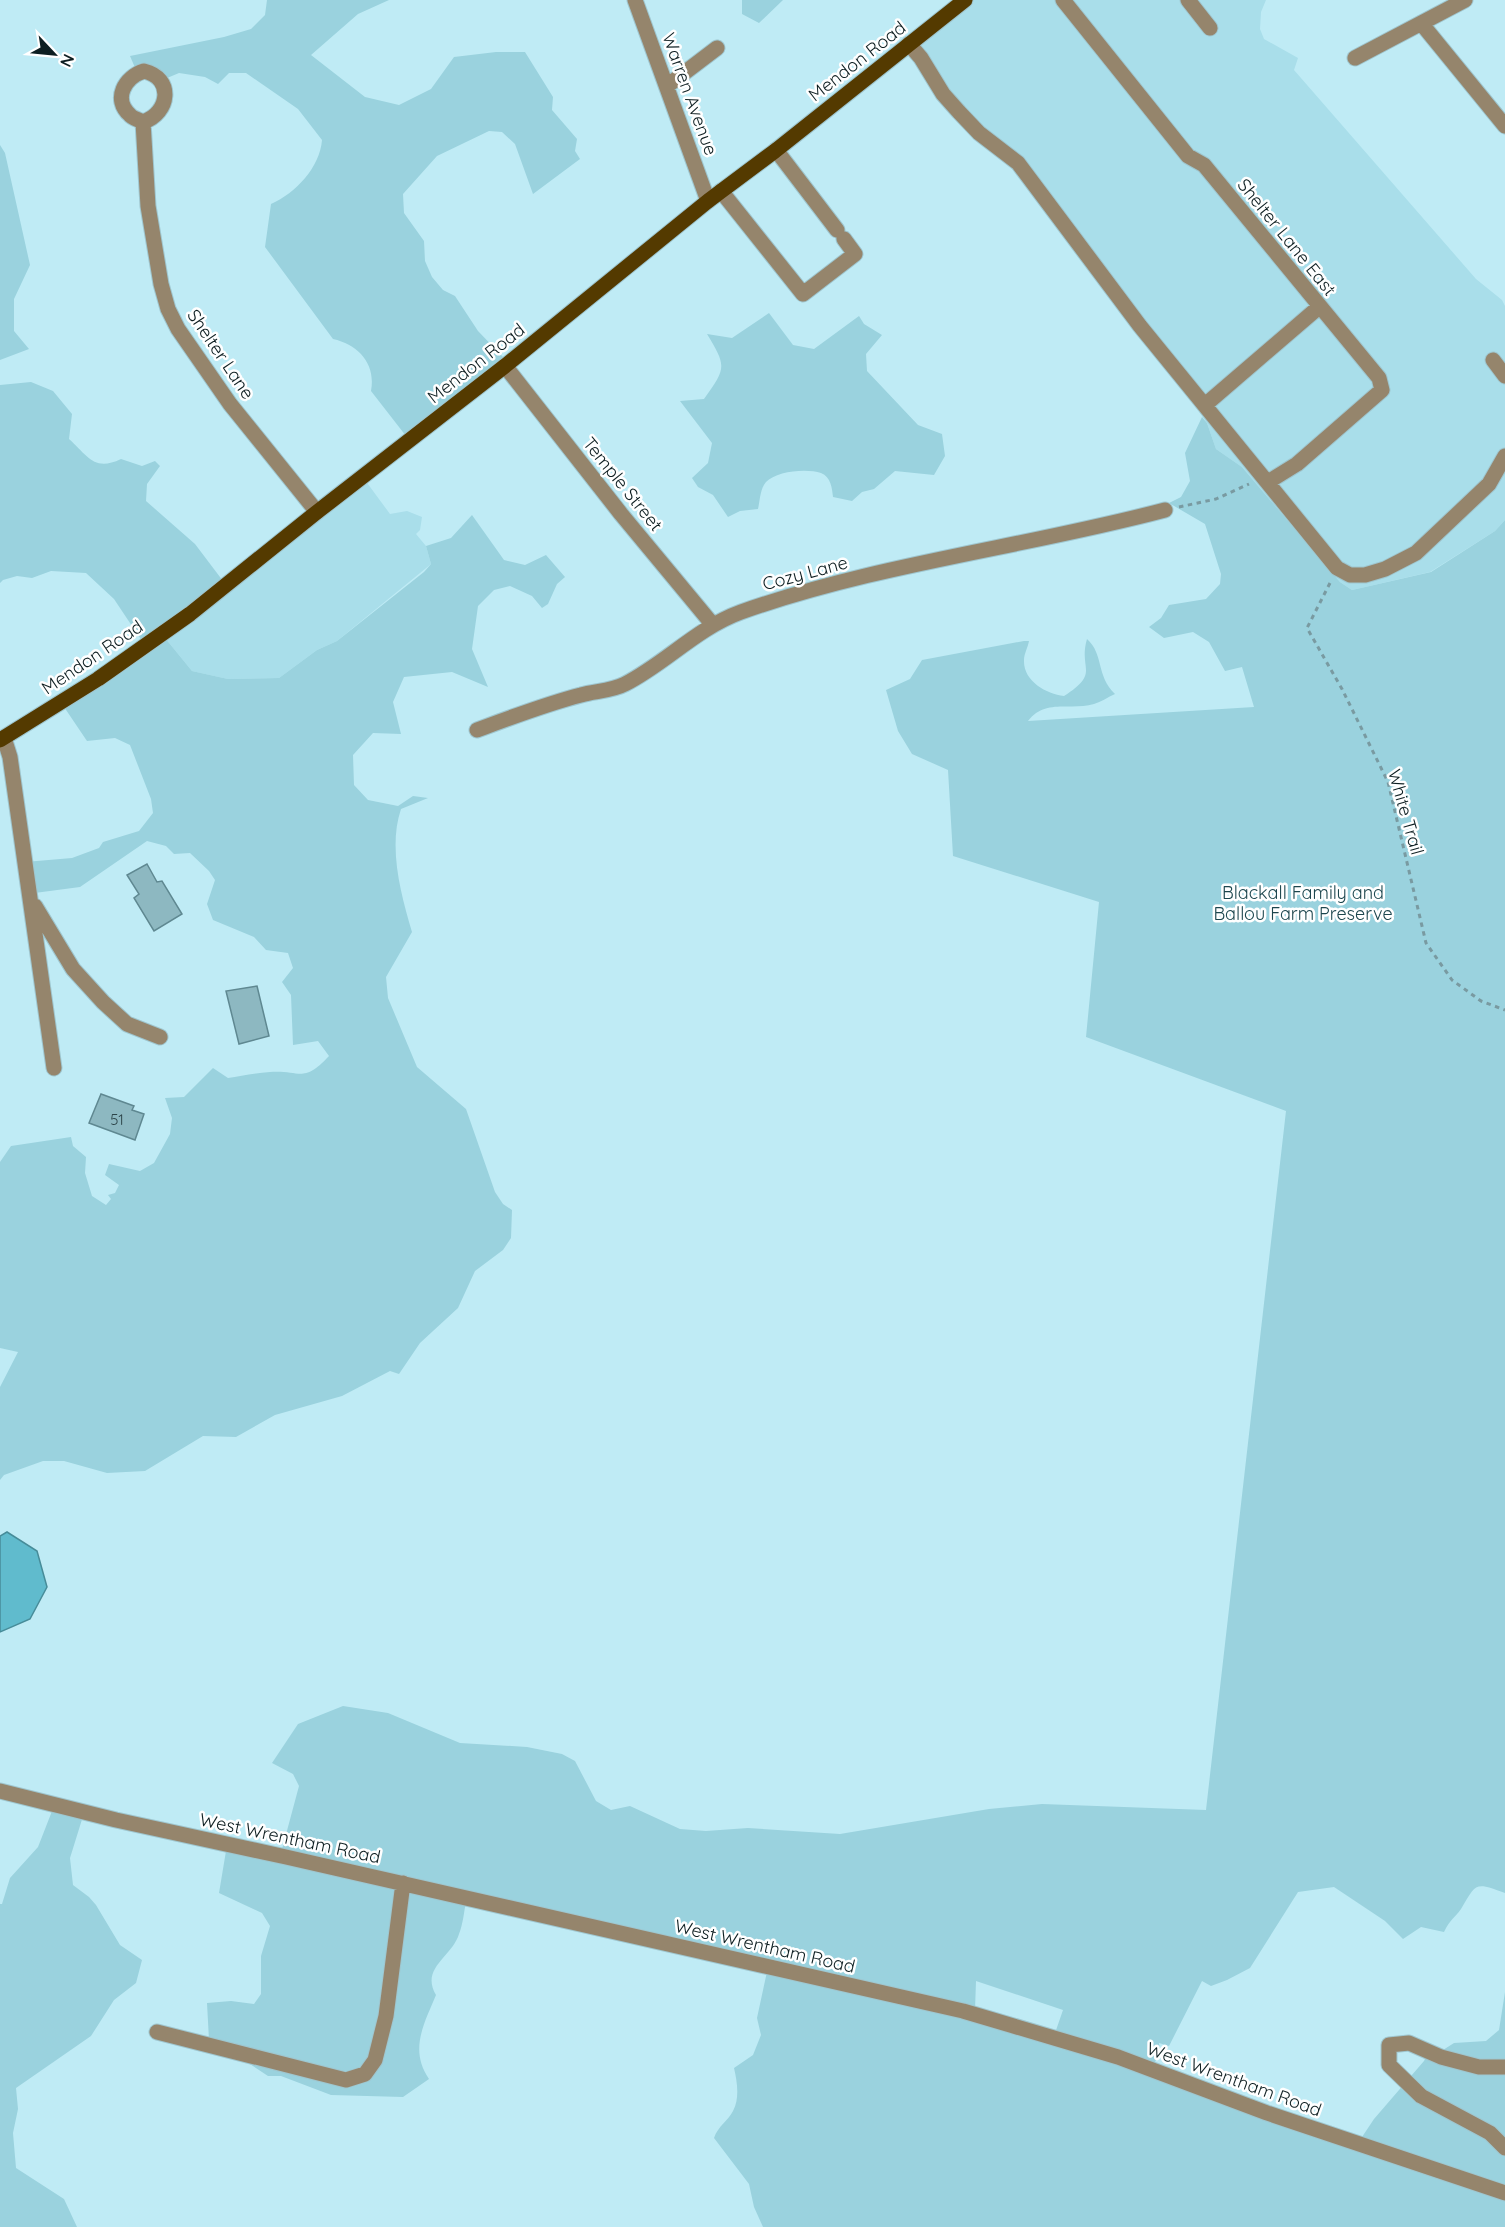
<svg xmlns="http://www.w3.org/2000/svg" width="1505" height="2227" viewBox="0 0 1505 2227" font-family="Quicksand,sans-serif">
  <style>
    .built { fill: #a9deea }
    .green { fill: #9ad2de; fill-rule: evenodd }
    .water { fill: #60bbcd; stroke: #478c99; stroke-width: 1.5 }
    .building { fill: #8db8c1; stroke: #5f8891; stroke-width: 1.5 }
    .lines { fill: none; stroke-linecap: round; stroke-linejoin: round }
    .minor-casing { stroke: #9fc6cf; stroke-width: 17 }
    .major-casing { stroke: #9fc6cf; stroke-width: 17 }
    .path { stroke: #799aa1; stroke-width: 3; stroke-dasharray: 4.5 4.5; stroke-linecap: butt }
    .minor { stroke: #95856c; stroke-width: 15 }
    .major { stroke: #543a00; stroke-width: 15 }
    .labels { text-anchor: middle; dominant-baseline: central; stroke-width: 5; stroke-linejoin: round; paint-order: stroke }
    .number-label { font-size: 15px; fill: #2d4449 }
    .street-label { font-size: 18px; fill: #0d1e21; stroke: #fff }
    .park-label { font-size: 18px; fill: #1c464e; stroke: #fff }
  </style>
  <rect width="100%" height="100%" fill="#bfebf5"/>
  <!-- built -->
  <path class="built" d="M956,0h310l-5,12 -1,17 4,10 34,19 -4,12 182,209 26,21 3,6v214l-10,11 -65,41 -78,18 -12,-8 -98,-115 -26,-18 -9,-26 -67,-97 -131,-167 -67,-60 -34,-61z
    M362,476l28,38 17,-3 15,6 -2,13 -4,4 10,12 5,18 -94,77 -20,9 -38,28 -51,1 -36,-8 -31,-38z"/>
  <!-- green -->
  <path class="green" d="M267,0h122l-31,14 -47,41 54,42 34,8 32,-16 23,-32 42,-5h29l28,45 -1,13 25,29 -2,12 5,8 -47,35 -18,-50 -13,-12 -13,-1 -52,25 -34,38 1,19 20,28 1,20 7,16 11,13 12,6 23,35 25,26 -1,5 -96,74 -35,-45c5,-27 -12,-46 -38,-52l-68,-92 6,-43c25,-11 49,-37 51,-64l-24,-31 -52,-36h-17l-11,11 -13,-7 -26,-4 -19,8 -24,-11 -6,-14 94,-19 27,-8 14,-14z
    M742,0h41l-24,23 -17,-9z
    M0,145l5,8 25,112 -16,34v32l15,18 -29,11z
    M769,313l24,32 21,4 45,-33 5,8 18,11 -16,19 1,17 51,54 24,9 3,22 -11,19 -39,-4 -21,18 -12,3 -10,9 -19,-4c-1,-9 -2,-20 -12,-24 -14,-5 -45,-2 -55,9 -6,7 -6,19 -8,27l-18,2 -12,6 -15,-22 -15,-8 -6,-9 16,-15 4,-20 -32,-42 24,-2c22,-31 23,-32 3,-65l25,4z
    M31,382l22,9 19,23 -3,25c19,17 25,33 52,20l21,7 13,-5 5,5 -13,18 -1,17 49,43 28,37 -62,52 31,38 36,8 51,-1 38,-28 20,-9 87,-69 7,-8 -5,-18 25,-8 21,-23 32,45 21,5 21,-10 19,22 -8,7 -9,20 -6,4 -10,-12 -22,-10 -16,4 -16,16 -6,43 16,38 -36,-15 -48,5 -11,25 8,32 -28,-1 -20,22 1,30 14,15 30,6 15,-10 15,2 -27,11c-13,38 0,86 11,123l-26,45 2,21 29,69 49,42 29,83 8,12 9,6 -1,28 -8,12 -28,21 -17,37 -38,35 -21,31 -9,-3 -48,25 -67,19 -39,22 -33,-1 -58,35 -38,2 -43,-12h-21l-39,14 -4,5v-93l18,-35 -18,-4v-186l11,-16 60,-9 2,9 13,11 -1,16 7,23 14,9 5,-6 -3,-4 7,-2 4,-8 -14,-10 4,-11 31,7 14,-8 16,-29 2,-16 -7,-20 19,-1 29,-29 15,10c13,-2 28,-5 42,-6 31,-2 33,12 59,-16l-11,-15 -25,4 -2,-50 -9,-13 11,-14 -5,-15 -22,-3 -12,-13 -41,-17 -6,-16 8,-24 -6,-9 -19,-18 -16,1 -8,-8 -19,-5 -67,46 -53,7 -2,-32 47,-4 27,-10 4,-6 36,-11 14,-18 -2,-14 -21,-54 -15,-7 -28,3 -27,-40 82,-60 -28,-42 -28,-26 -35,-2 -19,7 -15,-2 -14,4 -3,3v-198z
    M1202,417l5,6 9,26 26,18 98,115 12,8 79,-18 64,-41 10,-11v1373c-31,-12 -29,-9 -44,16 -6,9 -11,10 -17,23l-23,-5 -18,12 -18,-18 -51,-34 -36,5 -48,76 -23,12 -16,6 -9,-5 -33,65 -10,-3 1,7 -7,17 207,73 14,-21 50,-58 6,-13 13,2 11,-7 32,-2 13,-11 6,-38v235h-742l-9,-20 -5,-23 -35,-46c4,-12 14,-17 19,-27 7,-13 4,-30 1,-43l19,-13 8,-20 -4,-17 11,-51 -302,-66c-2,11 -3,23 -7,33 -7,23 -39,34 -23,61 -12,29 -27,55 -7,84l-26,18 -72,-2 -50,-19h-13l-47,-31 -12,-5 -2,-37 24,-2 23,3 7,-10v-38l9,-30 -8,-13 -43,-20 7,-42 55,2 18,-67 -6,-12 -21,-11 26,-39 45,-18 45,7 72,30 67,4 35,7 13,7 21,40 15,9 19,-4 50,23 26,2 42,-3 92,6 149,-25 53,-5 164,6 80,-699 -200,-74 13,-135 -146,-46 -5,-86 -36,-16 -14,-23 -12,-41 24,-11 12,-19 102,-19h5c-1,6 -5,13 -5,19 -1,21 22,34 40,36 37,-24 14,-26 23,-57 17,15 9,37 28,55 -7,3 -14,8 -21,10 -23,7 -49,-6 -66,17l226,-14 -12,-40 -17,4 -16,-29 -16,-10 -29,6 -15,-11 12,-9 8,-13 37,-6 14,-15 1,-10 -16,-50 -36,-21 12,-6 9,-16 -5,-28zM976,1981l87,29 -9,26 -79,-26z
    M54,1806l30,7 -14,45 3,27 16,12 7,8 24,40 22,15 -6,23 -22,17 -23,36 -75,52 2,21 -5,24 3,35 48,31 13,28h-77v-323h2l8,-26 28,-31z"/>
  <!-- water -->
  <path class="water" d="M7,1532l30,19 10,36 -17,32 -30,13v-96z"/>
  <!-- building -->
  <path class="building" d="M147,864l10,18 5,-1 20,33 -28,17 -20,-33 5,-4 -12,-19z
    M257,986l12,50 -30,8 -13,-53z
    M101,1094l33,12 -2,4 12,4 -9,26 -46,-17z"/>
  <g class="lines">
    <!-- minor casing -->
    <g class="minor-casing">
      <path id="minor" d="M635,0l73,201
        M1063,0l125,156 16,9 175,213 3,12 -85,74 -29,18
        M1188,0l22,28
        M1421,23l84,103
        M909,44l12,14 22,36 16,18 20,21 39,30 122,163 197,242 13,7h15l20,-6 31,-16 73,-69 16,-28
        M1355,58l110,-58
        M144,71c30,7 26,42 -1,51 -4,-2 -11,-4 -13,-7 -18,-16 -5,-38 14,-44z
        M667,86l50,-38
        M143,122l5,84 13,78 7,25 10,20 52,75 87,108
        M776,150l61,80
        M721,191l82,103 52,-40 -11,-15
        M1493,360l12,16
        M505,366l116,148 92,111
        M1205,405l114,-98
        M477,730c35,-13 69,-26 104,-35 14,-4 31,-4 44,-11 41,-21 72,-56 116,-72 135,-48 285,-65 424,-102
        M4,738l6,19 44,311
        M35,906l38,63 30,33 24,22 33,13
        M0,1791l116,29 170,37 677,154 155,46 149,56 238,80
        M157,2032l189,48 19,-6 10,-14 11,-44 17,-133
        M1505,2067h-26l-38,-10 -32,-14 -20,2v20l32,31 69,37 15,15"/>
    </g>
    <!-- major casing -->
    <g class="major-casing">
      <path id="major" d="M0,740l98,-61 92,-65 127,-102 188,-146 203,-165 67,-50 190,-151"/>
    </g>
    <!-- path -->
    <path class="path" d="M1179,507l37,-8 33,-15
      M1330,583l-23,45 35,61 46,93 38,161 26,37 29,21 24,9"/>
    <!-- minor -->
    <use href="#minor" class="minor"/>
    <!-- major -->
    <use href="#major" class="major"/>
  </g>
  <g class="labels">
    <!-- number labels -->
    <g class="number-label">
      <text x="117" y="1119">51</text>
    </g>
    <!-- street labels -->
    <g class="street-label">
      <text transform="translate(857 61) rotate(-38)">Mendon Road</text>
      <text transform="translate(690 94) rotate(70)">Warren Avenue</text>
      <text transform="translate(1287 237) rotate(51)">Shelter Lane East</text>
      <text transform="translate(221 354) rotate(56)">Shelter Lane</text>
      <text transform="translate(476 363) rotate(-38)">Mendon Road</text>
      <text transform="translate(623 484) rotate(51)">Temple Street</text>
      <text transform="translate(805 573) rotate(-15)">Cozy Lane</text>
      <text transform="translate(92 657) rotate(-34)">Mendon Road</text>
      <text transform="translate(1406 812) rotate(74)">White Trail</text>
      <text transform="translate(290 1838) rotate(12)">West Wrentham Road</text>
      <text transform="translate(765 1946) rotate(13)">West Wrentham Road</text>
      <text transform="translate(1234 2079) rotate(20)">West Wrentham Road</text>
    </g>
    <!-- park labels -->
    <g class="park-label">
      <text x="1303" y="892">Blackall Family and<tspan x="1303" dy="21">Ballou Farm Preserve</tspan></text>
    </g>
  </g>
  <!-- north arrow -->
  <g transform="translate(54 54) rotate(116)" stroke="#ffffff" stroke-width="4.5" paint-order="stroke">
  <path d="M0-4.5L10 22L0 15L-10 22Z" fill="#0d1e21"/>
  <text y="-9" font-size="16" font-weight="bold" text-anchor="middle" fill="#0d1e21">N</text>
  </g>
</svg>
